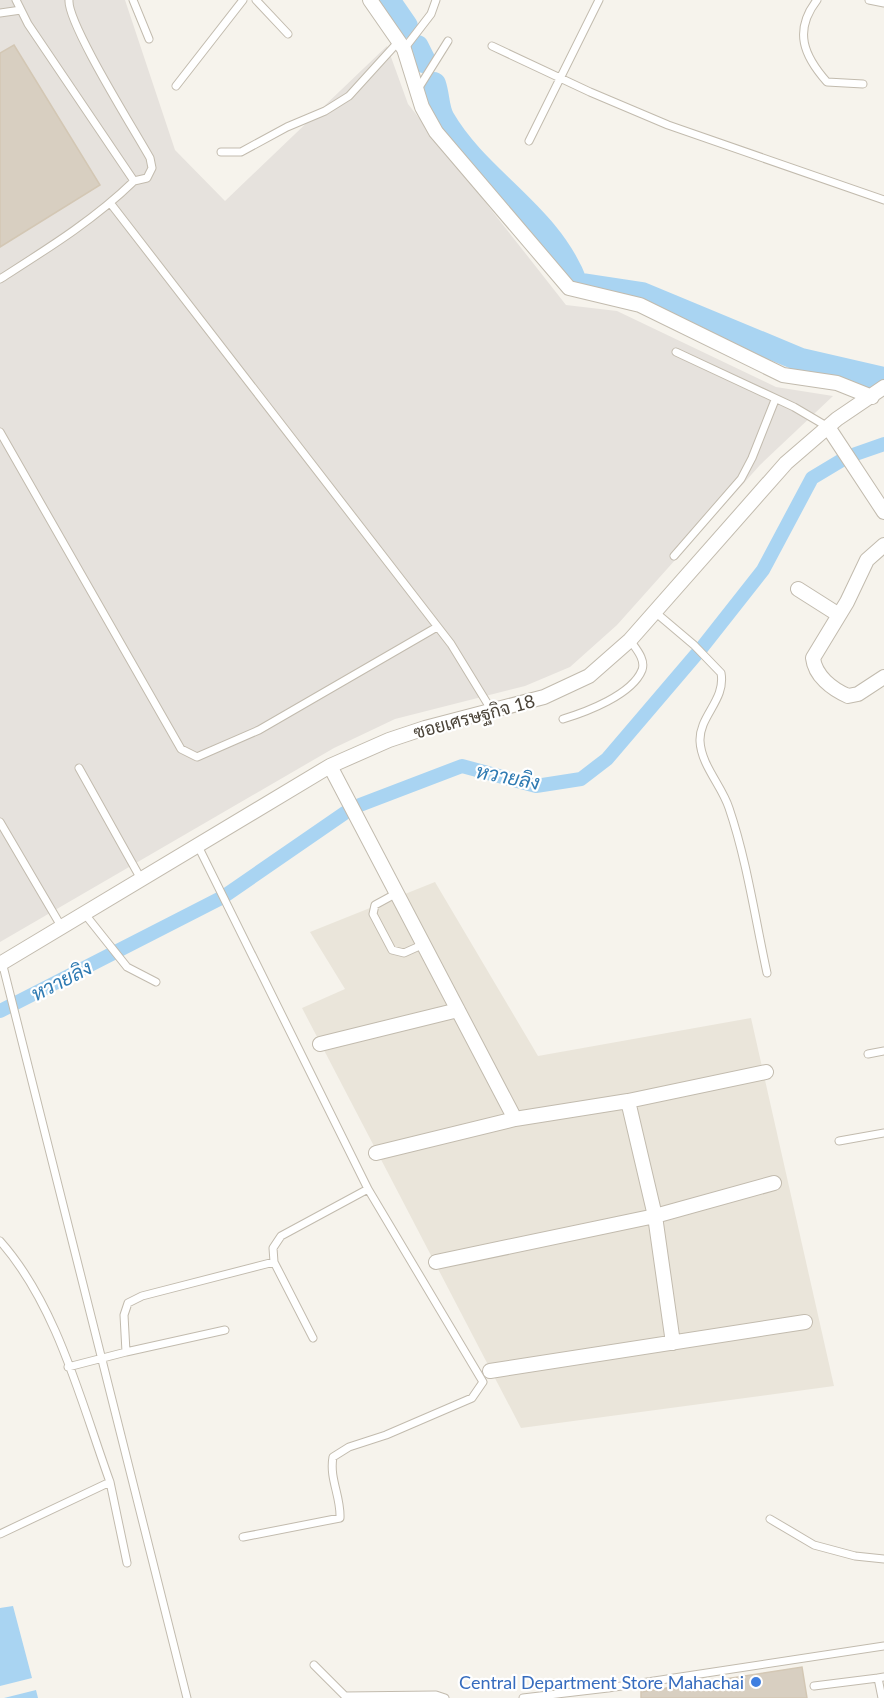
<svg xmlns="http://www.w3.org/2000/svg" width="884" height="1698" viewBox="0 0 884 1698" font-family="Lato,Sarabun,sans-serif">
  <style>
    .residential { fill: #eae5da }
    .industrial { fill: #e6e2dd }
    .water { fill: #a9d4f2 }
    .lines { fill: none; stroke-linecap: round; stroke-linejoin: round }
    .canal { stroke: #a9d4f2; stroke-width: 14 }
    .river { stroke: #a9d4f2; stroke-width: 24 }
    .building { fill: #d8cfc1; stroke: #d3c7b4; stroke-width: 1.5 }
    .lane-casing { stroke: #c2bbae; stroke-width: 9 }
    .street-casing { stroke: #c2bbae; stroke-width: 16 }
    .lane { stroke: #fff; stroke-width: 7 }
    .street { stroke: #fff; stroke-width: 14 }
    .shop-dot { fill: #3f7fe0; stroke: #fff; stroke-width: 2 }
    .labels { text-anchor: middle; dominant-baseline: central; stroke-width: 4.5; stroke-linejoin: round; paint-order: stroke }
    .street-label { font-size: 18px; fill: #4b4439; stroke: #fff }
    .shop-label { font-size: 18px; fill: #366cbe; stroke: #fff; text-anchor: end }
    .water-label { font-size: 20px; font-style: italic; fill: #2e7ab2; stroke: #fff }
  </style>
  <rect width="100%" height="100%" fill="#f6f3ec"/>
  <!-- residential -->
  <path class="residential" d="M435,882l103,174 213,-38 83,368 -313,42 -219,-420 43,-19 -35,-57z"/>
  <!-- industrial -->
  <path class="industrial" d="M0,0h125l50,150 50,51 162,-155 21,58 158,201 51,6 159,76 57,9 -73,69 -143,160 -47,42 -45,19 -130,33 -61,29 -334,194z"/>
  <!-- water -->
  <path class="water" d="M13,1606l19,72 -32,8v-78z
    M36,1690l2,8h-34z"/>
  <g class="lines">
    <!-- canal -->
    <path class="canal" d="M0,1011l223,-114 129,-89 110,-42 74,20 45,-7 26,-20 93,-109 63,-80 49,-92 35,-21 37,-13"/>
    <!-- river -->
    <path class="river" d="M388,0l18,26
      M417,47l7,14
      M434,84c4,11 3,25 9,35 36,62 107,95 133,165l66,10 159,66 83,19"/>
  </g>
  <!-- building -->
  <path class="building" d="M14,45l86,140 -100,62v-194z
    M802,1667l5,31h-166v-6z"/>
  <g class="lines">
    <!-- lane casing -->
    <g class="lane-casing">
      <path id="lane" d="M69,0c-2,23 66,131 81,158l2,10 -5,10 -13,3
        M133,0l16,39
        M256,0l32,34
        M817,0c-24,31 -13,56 10,82l36,2
        M869,0l15,3
        M0,13l21,-3
        M492,46l98,46 78,33 216,75
        M404,49l27,-35 5,-14
        M176,86l67,-86
        M418,89l30,-48
        M529,141l70,-141
        M221,152h20l46,-25 38,-16 24,-15 50,-55
        M111,204l340,440 41,67
        M0,279c47,-30 94,-59 134,-98l-106,-157 -12,-24
        M676,352l118,55 34,20
        M0,432l181,317 16,8 62,-27 178,-103
        M674,556l67,-77 11,-21 23,-58
        M655,612l39,33 27,28c5,27 -22,43 -21,68 1,24 22,45 29,67 18,53 26,110 38,165
        M563,719c23,-7 69,-24 79,-49 4,-11 -7,-22 -12,-30
        M79,768l62,111
        M0,822l61,104
        M198,846l170,343 115,193 -11,16 -86,37 -37,12 -16,10c-4,22 8,39 7,61l-97,19
        M397,893l-22,12 -2,9 19,36 12,3 20,-9
        M84,913l43,54 29,15
        M2,962l185,736
        M868,1054l16,-3
        M839,1141l45,-8
        M0,1241c57,64 81,161 110,241l-110,52
        M274,1262l-1,-14 8,-12 87,-47
        M126,1352l99,-22
        M68,1367l58,-15 -2,-37 4,-12 14,-7 132,-34 39,76
        M110,1482l17,81
        M770,1519l44,26 41,11 29,3
        M314,1665l31,31 91,-1 9,3
        M814,1686l64,-8
        M523,1698l85,-10 276,-42
        M882,1698l-4,-20 6,-1"/>
    </g>
    <!-- street casing -->
    <g class="street-casing">
      <path id="street" d="M370,0l34,49 18,58 14,25 133,156 71,17 143,70 54,8 35,14
        M828,427l56,85
        M884,545l-17,15 -20,42 -34,56c2,18 19,31 35,38l10,-2 26,-17
        M798,589l41,26
        M330,766l185,353
        M0,964l330,-198 59,-26 36,-12 119,-31 45,-21 41,-36 156,-177 51,-44 47,-32
        M320,1044l138,-34
        M628,1101l27,115 18,127
        M376,1153l139,-34 113,-18 138,-29
        M436,1262l219,-46 119,-33
        M490,1371l315,-49"/>
    </g>
    <!-- lane -->
    <use href="#lane" class="lane"/>
    <!-- street -->
    <use href="#street" class="street"/>
  </g>
  <!-- markers -->
  <circle class="shop-dot" cx="756" cy="1682" r="6"/>
  <g class="labels">
    <!-- street labels -->
    <g class="street-label">
      <text transform="translate(474 716) rotate(-15)">ซอยเศรษฐกิจ 18</text>
    </g>
    <!-- shop labels -->
    <g class="shop-label">
      <text x="744" y="1682">Central Department Store Mahachai</text>
    </g>
    <!-- water labels -->
    <g class="water-label">
      <text transform="translate(508 776) rotate(11)">หวายลิง</text>
      <text transform="translate(61 980) rotate(-27)">หวายลิง</text>
    </g>
  </g>
</svg>
